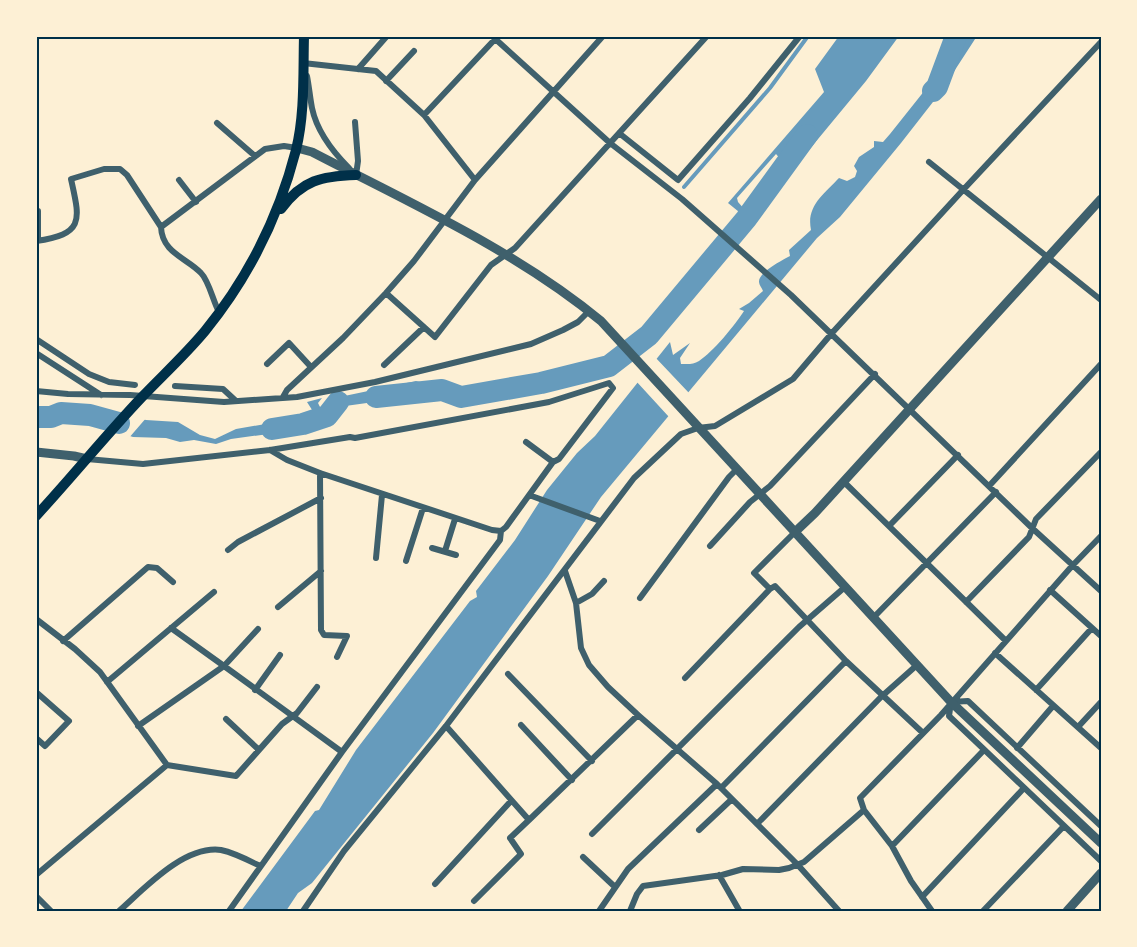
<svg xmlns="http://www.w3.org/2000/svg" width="1137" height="947" viewBox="0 0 1137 947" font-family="Lora,serif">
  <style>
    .water { fill: #669bbc }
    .pier { fill: #fdf0d5 }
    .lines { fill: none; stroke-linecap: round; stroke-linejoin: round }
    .stream { stroke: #669bbc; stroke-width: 4 }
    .river { stroke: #669bbc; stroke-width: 22 }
    .minor { stroke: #3f606c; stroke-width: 6 }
    .tertiary { stroke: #3f606c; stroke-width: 9 }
    .primary { stroke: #003049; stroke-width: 10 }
    .neatline { fill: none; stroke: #003049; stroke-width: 2 }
  </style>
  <rect width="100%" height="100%" fill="#fdf0d5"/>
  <!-- water -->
  <path class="water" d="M839,36h60l-33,45 -62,75 1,-9 -12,10 -11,4 -6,-7 -39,44 1,4 7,8 -1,6 -16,-13 96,-111 -9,-23z
    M968,36h9l-37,57 -39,50 -61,74 -23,21 -216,259 -53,79 -115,157 -121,150 -14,10 -12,18h-45l74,-100 4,-1 37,-60 114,-149 7,-4 -1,-6 39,-51 32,-50 30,-37 18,-17 75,-94 3,13 17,-12 -10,15 1,6c6,0 12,1 18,-3 14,-9 36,-36 45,-50l-5,-2 10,-6 14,-12c-1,-3 -4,-6 -4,-9 -1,-10 24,-22 31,-26l-1,-6 22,-20c-5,-24 13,-36 28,-52l8,3 8,-4 2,-6 -3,-5 5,-9 15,-10v-6l9,1 7,-8z
    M416,381l4,1 -8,4 -9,12 -65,9 -4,7 2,7 -18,6 -4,-14 -7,-11 15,-4 -4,5 3,6 9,-5v-5z
    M110,411l36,9 32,2 22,13 15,4 21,-10 64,-11 5,11 -74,10 -15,5 -22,-4 -14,2 -14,-4 -33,-1 -28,-9 -4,-8 -10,-3 -2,-4z"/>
  <!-- pier -->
  <path class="pier" d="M654,356l35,37 -20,24 -33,-36z
    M114,409l33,8 -19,22 -25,-8 -3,-6z"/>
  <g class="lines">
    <!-- stream -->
    <path class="stream" d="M684,187l86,-99 38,-52"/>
    <!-- river -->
    <path class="river" d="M933,91l4,-4 19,-51
      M376,397l66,-7 19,7 80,-14 68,-17 40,-31 97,-116 61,-84
      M36,417h15l10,-4 29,2 29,8
      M272,429l31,-5 24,-8 11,-14"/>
    <!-- minor -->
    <path class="minor" d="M492,36l118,107 72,56 109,96 241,233 69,63
      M303,63l73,8 48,44 51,65
      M358,69l29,-33
      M307,76c2,10 3,22 5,32 5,24 20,43 37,60
      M386,81l28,-30
      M424,115l73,-78
      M355,122l3,39 -2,14
      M217,123l38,33
      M619,133l59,47 72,-82 50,-62
      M929,162l172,138
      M179,180l17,22
      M36,211h2v30
      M161,227l104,-78 19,-3 13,2
      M36,241c49,-7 44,-21 35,-62l33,-10h16l7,6 34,52c1,26 26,31 40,46 8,8 12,28 18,39
      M386,293l49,44 56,-72 24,-17 192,-212
      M36,339l53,35 20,8 26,3
      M36,353l65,42
      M267,364l22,-21 22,24
      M384,365l40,-38
      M175,386l48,3 13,12
      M36,391l32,3 62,1 94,7 73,-5 78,-15 156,-38 32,-14 15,-8 11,-11
      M283,397l4,-7 56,-52 43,-45 28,-32 61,-81 128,-144
      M526,442l27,20
      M87,459l56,5 127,-14 80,-13 5,1 194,-36 60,-19 4,5 -54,71 -6,3 -47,65 -5,4 -9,-1 -172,-57 -33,-13 -17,-10
      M320,473l1,157 3,5 23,1 -10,21
      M844,482l162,159
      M990,485l111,-121
      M529,495l71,26
      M889,526l69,-71
      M795,532l-41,41 16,16 5,-3 71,75 77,72
      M710,546l40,-44 20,-16 105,-112
      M432,548l24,7
      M228,550l10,-8 83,-44
      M445,551l10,-32
      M376,558l6,-63
      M406,561l17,-53
      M565,571l11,32 5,45 8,17 19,22 30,28 79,69 80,80 42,47
      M1050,590l51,46
      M640,598l89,-121 8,-8
      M966,602l63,-65 7,-18 65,-67
      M576,603l16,-9 12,-13
      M278,607l43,-36
      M874,617l122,-125
      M36,619l39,30 25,23 67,93 69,11 46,-52 15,-11 20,-26
      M171,628l53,38 34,-37
      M63,641l85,-74 9,1 16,14
      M995,653l106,95
      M508,674l84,87
      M685,678l85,-89
      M107,682l107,-90
      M255,690l25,-35
      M1036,690l56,-62
      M36,692l33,29 -24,25 -9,-8
      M226,719l33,31
      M521,725l51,55
      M138,726l86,-60 118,86
      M446,726l83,94 109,-105
      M1078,727l23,-25
      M1017,748l36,-42
      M721,788l125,-127
      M864,810l-4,-12 81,-83 131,-149 29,-30
      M757,824l124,-127 36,-32
      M1101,826l-133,-125 -17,1 -2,14 152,145
      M699,830l33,-31
      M592,834l207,-207 46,-40
      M892,846l92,-96
      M583,857l32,30
      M36,875l131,-110
      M719,875l20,35
      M435,884l76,-83
      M36,896l15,15
      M922,897l102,-109
      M474,901l47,-47 -11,-16 19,-18
      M119,911c25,-22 65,-66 102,-61 14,3 27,10 39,16
      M229,911l113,-159 158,-212 1,-9
      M303,911l41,-60 102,-125 188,-248 47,-44 17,-6 17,-2 78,-47 39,-46 131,-143 138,-148
      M599,911l29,-42 89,-85
      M630,911l7,-17 6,-8 79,-11 21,-6 36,1 10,-2 15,-6 60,-52 28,36 19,35 21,30
      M983,911l81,-85"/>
    <!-- tertiary -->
    <path class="tertiary" d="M297,148l15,4c98,51 203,98 289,169l350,381 150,141
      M36,452l38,4 13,3
      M795,532l20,-19 286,-314
      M1067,911l34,-38"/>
    <!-- primary -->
    <path class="primary" d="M281,209c21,-29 41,-33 75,-34
      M36,516c36,-39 69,-80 106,-119 21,-22 43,-42 63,-66 43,-53 74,-115 91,-181 9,-36 7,-77 8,-114"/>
  </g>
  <!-- border -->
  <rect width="1137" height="947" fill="none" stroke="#fdf0d5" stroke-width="75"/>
  <rect x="38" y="38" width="1062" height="872" class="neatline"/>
</svg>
